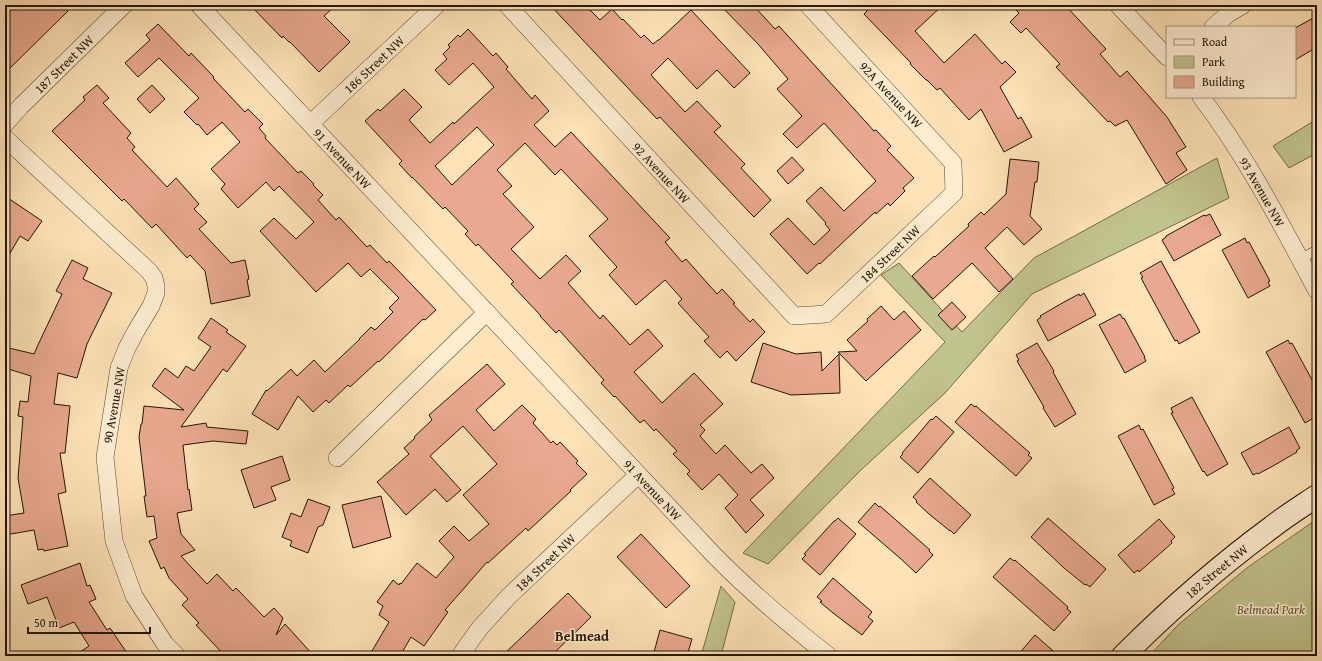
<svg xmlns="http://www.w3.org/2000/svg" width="1322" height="661" viewBox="0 0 1322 661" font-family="'Gentium Book Plus',serif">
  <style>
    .green { fill: #c1c38e; stroke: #726c48 }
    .building { fill: #e9a990; stroke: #221503; fill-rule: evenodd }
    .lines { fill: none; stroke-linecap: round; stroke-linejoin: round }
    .lane-casing { stroke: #594830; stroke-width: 10 }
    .street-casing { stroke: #594830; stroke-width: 18 }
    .secondary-casing { stroke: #221503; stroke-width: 24 }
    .lane { stroke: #feedd1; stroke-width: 9 }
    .street { stroke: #feedd1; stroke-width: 17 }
    .secondary { stroke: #feedd1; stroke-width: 22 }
    .labels { text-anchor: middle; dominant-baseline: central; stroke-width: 3; stroke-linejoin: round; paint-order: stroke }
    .street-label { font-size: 13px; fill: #221503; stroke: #feedd1 }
    .park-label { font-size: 13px; font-style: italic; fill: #5a5234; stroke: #feedd1 }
    .neighbourhood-label { font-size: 14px; font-weight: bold; fill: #221503; stroke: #feedd1 }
  </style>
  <rect width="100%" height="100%" fill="#fee3b8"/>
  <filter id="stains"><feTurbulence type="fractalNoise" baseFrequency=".005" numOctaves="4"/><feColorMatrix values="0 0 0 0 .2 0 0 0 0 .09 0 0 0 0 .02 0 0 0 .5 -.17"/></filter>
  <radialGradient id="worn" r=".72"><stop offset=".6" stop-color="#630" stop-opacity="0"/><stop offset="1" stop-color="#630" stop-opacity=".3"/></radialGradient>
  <!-- green -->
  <path class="green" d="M1317,119v34l-28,15 -16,-22z
    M1217,158l12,40 -197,96 -87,99 -84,77 -93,94 -25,-11 202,-211 -64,-67 18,-12 63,69 72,-74z
    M1317,519v137h-168l29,-31 70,-58z
    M721,586l14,16 -14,54h-20z"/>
  <!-- building -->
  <path class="building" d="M5,5h57l6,6 -63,62z
    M250,5h86l-12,11 26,26 -31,30 -29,-30h-1l-6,-6 -1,2z
    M550,5h35l15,15 12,-11 10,11 1,-1 18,19 3,-3 9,9 5,-4h1l32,-30 59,63 -16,15 -17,-18 -20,19 -29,-31 -17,17 34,37 12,-11 24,25 -7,6 31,32 -4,4 30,32 -17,17 -4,-4 -90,-96 -3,2z
    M720,5h33l22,24 4,-3 95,105 2,-1 15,16 -4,4 27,28 -11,10 2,3 -15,15 -2,-3 -12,11 -1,-2 -55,52 -1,-1 -12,11 -37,-40 18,-16 26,27 16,-15 -5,-6 1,-1 -20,-22 15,-14 22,23 1,1 32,-30 -52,-58 -27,25 -14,-14 19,-18 -25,-27 11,-10 -30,-35z
    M862,5h81l-28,26 29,32 31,-29 27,30 3,-3 11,11 -16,15 18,32 3,-2 11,20 -28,15 -23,-43 -12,11 -29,-32 -3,2 -10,-10h-1l-16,-16 1,-1 -47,-49 3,-3z
    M1011,5h54l41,44 -6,5 20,23 7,-6 40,46 19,30 -10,6 11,17 -21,14 -39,-64 -12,6 -5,-5 -2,1 -52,-55 4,-3 -34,-36 -5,5 -11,-11 9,-9z
    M1317,16v31l-22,13v-32z
    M158,24l31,32 2,-3 23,24 -1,1 31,33 1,1 3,-3 15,15 -4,4 7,8 -1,2 33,35 3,-2 13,13 -1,1 10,10 -5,5 18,20 3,-3 28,30 3,-2 17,18 2,-2 47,49 -11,10 -2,-1 -44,43 -1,-1 -28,26 -2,-2 -19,18 -3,-3 -13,12 -15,-16 -20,34 -26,-16 14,-24 1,1 24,-22 6,7 17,-16 11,12 35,-33h-1l12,-12 4,3 18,-18 -4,-4 10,-10 -29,-29 -9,8 -13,-14 -32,29 -56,-61 14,-13 22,21 18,-17 -35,-36 -5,5 -8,-9 -28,26 -17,-19 4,-5 -14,-15 29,-27 -18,-20 -15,13 -9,-11 -1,1 -13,-13 15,-14 -40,-40 -21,19 -13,-14 25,-23 -4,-5z
    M468,29l25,27 3,-3 12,14 -2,2 26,30 3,-4 14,16 -15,14 21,22 16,-15 99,106 -5,4 17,20 4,-3 31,35 5,-5 13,14 -2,1 17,18 3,-3 12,13 -29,29 -9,-10 -7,7 -16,-17 5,-4 -31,-34 4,-4 -17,-19 -29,25 -27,-30 8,-8 -28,-31 19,-17 -47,-50 -6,6 -30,-32 -28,27 15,16 -9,8 31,33 -23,22 29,30 26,-24 15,16 -13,12 32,36 3,-4 27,30 18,-16 15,17 -29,26 28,31 32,-30 29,31 -23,21 5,5 -5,6 16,18 9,-9 26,28 11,-9 12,14 -24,22 14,15 -18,18 -21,-25 13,-13 -19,-21 -17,16 -15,-16 3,-3 -17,-17 4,-3 -21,-22 -2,2 -10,-11 -4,3 -25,-27 -1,1 -13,-14 3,-3 -45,-50 -3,3 -16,-17h1l-30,-32 3,-2 -36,-38 -2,2 -11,-12 3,-3 -23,-24 -2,2 -31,-32v1l-13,-14 3,-3 -37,-40 13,-12 2,2 24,-22 18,18 -13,13 21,23 23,-21 1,2 40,-37 -21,-24 -24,22 -14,-15 12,-11 -4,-5 7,-7 -2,-2 10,-10 2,2zM477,127l17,18 -42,40 -17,-19z
    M97,85l12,13 -6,5 28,30 -4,5 8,9 -3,3 35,37 9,-9 23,26 -5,5 13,13 -8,7 32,34 14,-3 4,19 -2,1 3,16 -39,8 -6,-33 -15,-16 -3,3 -31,-34 -4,4 -28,-29 -2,2 -70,-70 33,-31 -2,-3z
    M152,85l13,14 -15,14 -13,-14z
    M792,157l12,13 -16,14 -11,-13z
    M1010,159l29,3 -2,20h-2l-5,34 12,13 -18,16 -17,-18 -22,21 28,31 -14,13 -27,-29 -39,36 -21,-23 22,-20 1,1 34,-31 -1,-2 13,-12 3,3 22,-21z
    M5,196l37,25 -14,20 -8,-5 -15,26z
    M1210,214l11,21 -47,26 -12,-21 4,-3v-1l38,-21 1,1z
    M1245,238l2,5 2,-1 13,24 8,15 -2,1 2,4 -22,12 -26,-48z
    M72,260l16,8 -5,11 29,14 -25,51 -10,34 -19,-5 -4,31 16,2 -5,47h-5l6,39 -8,2 10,52 -24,5 -1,-2 -5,1 -4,-20 -29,5v-19l19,-3 -6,-35 5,-61 -5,-1 2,-15 8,1 3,-26 -26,-8v-21l29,7 3,-7 25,-53 -6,-3z
    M1161,261l39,71 -21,12 -2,-4 -2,1 -34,-63 2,-1 -3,-4z
    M1084,293l12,22 -48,26 -11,-21 4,-3 -1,-1 24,-14 15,-8 1,2z
    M952,302l14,15 -14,13 -14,-15z
    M881,306l13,14 10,-9 17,19 -55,51 -28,-29 19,-1 -10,-11 21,-19 -1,-2z
    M1120,314l3,5 1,-1 21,39h-1l2,4 -21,12 -26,-48z
    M211,318l17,12 -2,2 20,14 -19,26 -4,-3 -42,58 25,-4 1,4 41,4 -2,13 -33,-3 -30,4 5,45 1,-1 3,21 -15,3 4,21 14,16 -14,6 26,28 10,-10 16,17 3,-3 28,29 10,-9 9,10 -7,17 9,-11 29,32h-89l-29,-31 3,-2 -17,-18 6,-6 -19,-21 -5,-11 -3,2 -12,-28 8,-3 -3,-22 -7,1 -3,-21h2l-7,-59 2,-13h1l2,-18 40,4 -32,-24 13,-18 13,10 8,-12 8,5 17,-24 -13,-9z
    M1288,340l2,4 2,-1 25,46v27l-12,7 -39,-71z
    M763,343l33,11 25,-2 1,19 17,-17 1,39 -49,2 -40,-13z
    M1037,343l17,28 -1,1 23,42 -21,13 -12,-19 1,-1 -27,-46 2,-1 -3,-5z
    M487,364l18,20 -29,26 18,21 28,-26 14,14 -3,4 18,20 2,-2 4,4 3,-3 18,19 -2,2 11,11 -17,16 1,1 -43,40 -2,-3 -38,35 -1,-1 -42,48 3,2 -24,34 -13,-9 -11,19h-31l20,-34 -10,-7 4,-9 -6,-4 16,-22 6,5 1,-2 1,1 16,-21 19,15 18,-21 -15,-16 15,-15 15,15 20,-17 -26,-29 34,-31 -34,-38 -33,30 31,34 -14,12 -12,-13 -29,26 -29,-33 32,-28 -5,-6 11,-10 -1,-1 18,-17 -3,-5z
    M1192,397l36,67 -21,12 -3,-5 -1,1 -32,-59h2l-2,-5z
    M971,404l4,3 1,-1 54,47 -2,2 4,3 -16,18 -61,-54z
    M936,416l18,16 -36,41 -18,-16 3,-3 -1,-1 19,-22 10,-12 1,1z
    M1139,425l2,5 2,-1 31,59 -2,1 3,5 -21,11 -36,-69z
    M1289,427l11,21 -4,3 1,1 -24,14 -15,8 -1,-1 -4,2 -12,-22z
    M282,456l8,24 -19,7 5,13 -22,8 -13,-38z
    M930,478l41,37 -17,19 -4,-4v1l-21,-17 -13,-12 1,-1 -4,-4z
    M381,496l10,41 -38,11 -11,-43z
    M308,499l22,8 -7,18 -5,2 -10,26 -18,-7 2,-5 -10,-4 9,-24 10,4z
    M875,503l4,4 1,-1 50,44 -1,1 4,4 -17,18 -15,-14 -43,-37z
    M838,518l18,16 -36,41 -18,-16 4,-4 -2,-1 30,-33h1z
    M1048,518l58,51 -16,18 -4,-3 -1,1 -21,-17 -33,-31z
    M1159,519l16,18 -4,4 1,2 -33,29 -1,-2 -4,3 -16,-18z
    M641,534l49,52 -24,22 -49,-51z
    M1010,558l4,3 1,-1 53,47 -1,2 4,3 -17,19 -61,-54z
    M80,563l7,23 3,-1 6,14 -7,3 18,28 3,-2 19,28h-55l15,-10 -15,-24 -15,6 -12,-31 -19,7 -7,-19z
    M833,578l39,34 -4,5 5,4 -11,14 -29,-22 -13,-11 2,-1 -5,-4z
    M568,593l23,24 -40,39h-49z
    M660,630l32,9 -5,17h-34z
    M1035,635l24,21h-42z"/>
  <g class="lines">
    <!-- lane casing -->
    <g class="lane-casing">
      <path id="lane" d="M1300,259l17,-9"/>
    </g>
    <!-- street casing -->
    <g class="street-casing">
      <g id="street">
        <path id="s1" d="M199,5l513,548c36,37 76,71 117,103"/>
        <path id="s2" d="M507,5l287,311 32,-2 128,-121 -1,-30 -145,-158"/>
        <path d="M1118,5l49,52"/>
        <path d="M1213,27l15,-13 15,-9"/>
        <path id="s3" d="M1201,97c46,60 80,127 116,194"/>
        <path id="s4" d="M311,123l126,-118"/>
        <path id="s5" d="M5,124l16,-18 103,-101"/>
        <path d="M5,138l144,133 5,7 2,8v7l-5,13 -15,25 -9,17 -8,20 -14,89 9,84 20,55 31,48 12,12"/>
        <path d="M337,458l150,-146"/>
        <path id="s6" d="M460,656l19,-27 30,-33 129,-121"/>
      </g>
    </g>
    <!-- secondary casing -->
    <g class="secondary-casing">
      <g id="secondary">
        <path id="s7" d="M1123,656c46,-46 96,-90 149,-129 14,-11 30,-21 45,-31"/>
      </g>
    </g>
    <!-- lane -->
    <use href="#lane" class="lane"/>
    <!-- street -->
    <use href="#street" class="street"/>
    <!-- secondary -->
    <use href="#secondary" class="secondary"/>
  </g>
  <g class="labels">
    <!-- street labels -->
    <g class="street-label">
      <text stroke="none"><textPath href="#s5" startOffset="84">187 Street NW</textPath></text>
      <text stroke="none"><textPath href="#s4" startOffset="86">186 Street NW</textPath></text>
      <text transform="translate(891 95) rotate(47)">92A Avenue NW</text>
      <text stroke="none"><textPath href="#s1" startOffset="210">91 Avenue NW</textPath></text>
      <text stroke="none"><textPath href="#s2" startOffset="228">92 Avenue NW</textPath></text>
      <text stroke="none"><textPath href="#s3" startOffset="113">93 Avenue NW</textPath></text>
      <text stroke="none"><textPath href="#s2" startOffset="543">184 Street NW</textPath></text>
      <text transform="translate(114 405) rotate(-80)">90 Avenue NW</text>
      <text stroke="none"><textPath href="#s1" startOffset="664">91 Avenue NW</textPath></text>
      <text stroke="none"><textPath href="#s6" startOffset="127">184 Street NW</textPath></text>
      <text stroke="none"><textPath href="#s7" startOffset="126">182 Street NW</textPath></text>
    </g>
    <!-- park labels -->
    <g class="park-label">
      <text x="1271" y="609">Belmead Park</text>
    </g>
    <!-- neighbourhood labels -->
    <g class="neighbourhood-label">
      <text x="582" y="636">Belmead</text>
    </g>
  </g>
  <!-- margin -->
  <rect width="1322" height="661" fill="none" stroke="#fee3b8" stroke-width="20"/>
  <rect x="6" y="6" width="1310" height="649" fill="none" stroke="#221503" stroke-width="2"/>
  <rect x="10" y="10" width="1302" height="641" fill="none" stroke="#221503"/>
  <!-- legend -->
  <rect x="1166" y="26" width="130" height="72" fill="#feedd1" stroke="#a6977f"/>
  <rect x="1174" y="39" width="20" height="6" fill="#feedd1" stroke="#a6977f"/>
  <text x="1202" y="46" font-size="12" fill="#221503">Road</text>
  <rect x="1174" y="56" width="20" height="12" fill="#c1c38e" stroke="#a6977f"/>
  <text x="1202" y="66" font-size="12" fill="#221503">Park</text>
  <rect x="1174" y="76" width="20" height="12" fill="#e9a990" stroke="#a6977f"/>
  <text x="1202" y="86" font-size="12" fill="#221503">Building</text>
  <!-- scale -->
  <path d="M28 627v6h122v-6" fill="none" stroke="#221503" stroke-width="2"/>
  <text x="34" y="627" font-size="12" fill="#221503" stroke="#feedd1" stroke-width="3" paint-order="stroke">50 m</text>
  <rect width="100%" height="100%" filter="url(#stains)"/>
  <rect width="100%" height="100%" fill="url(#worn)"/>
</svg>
